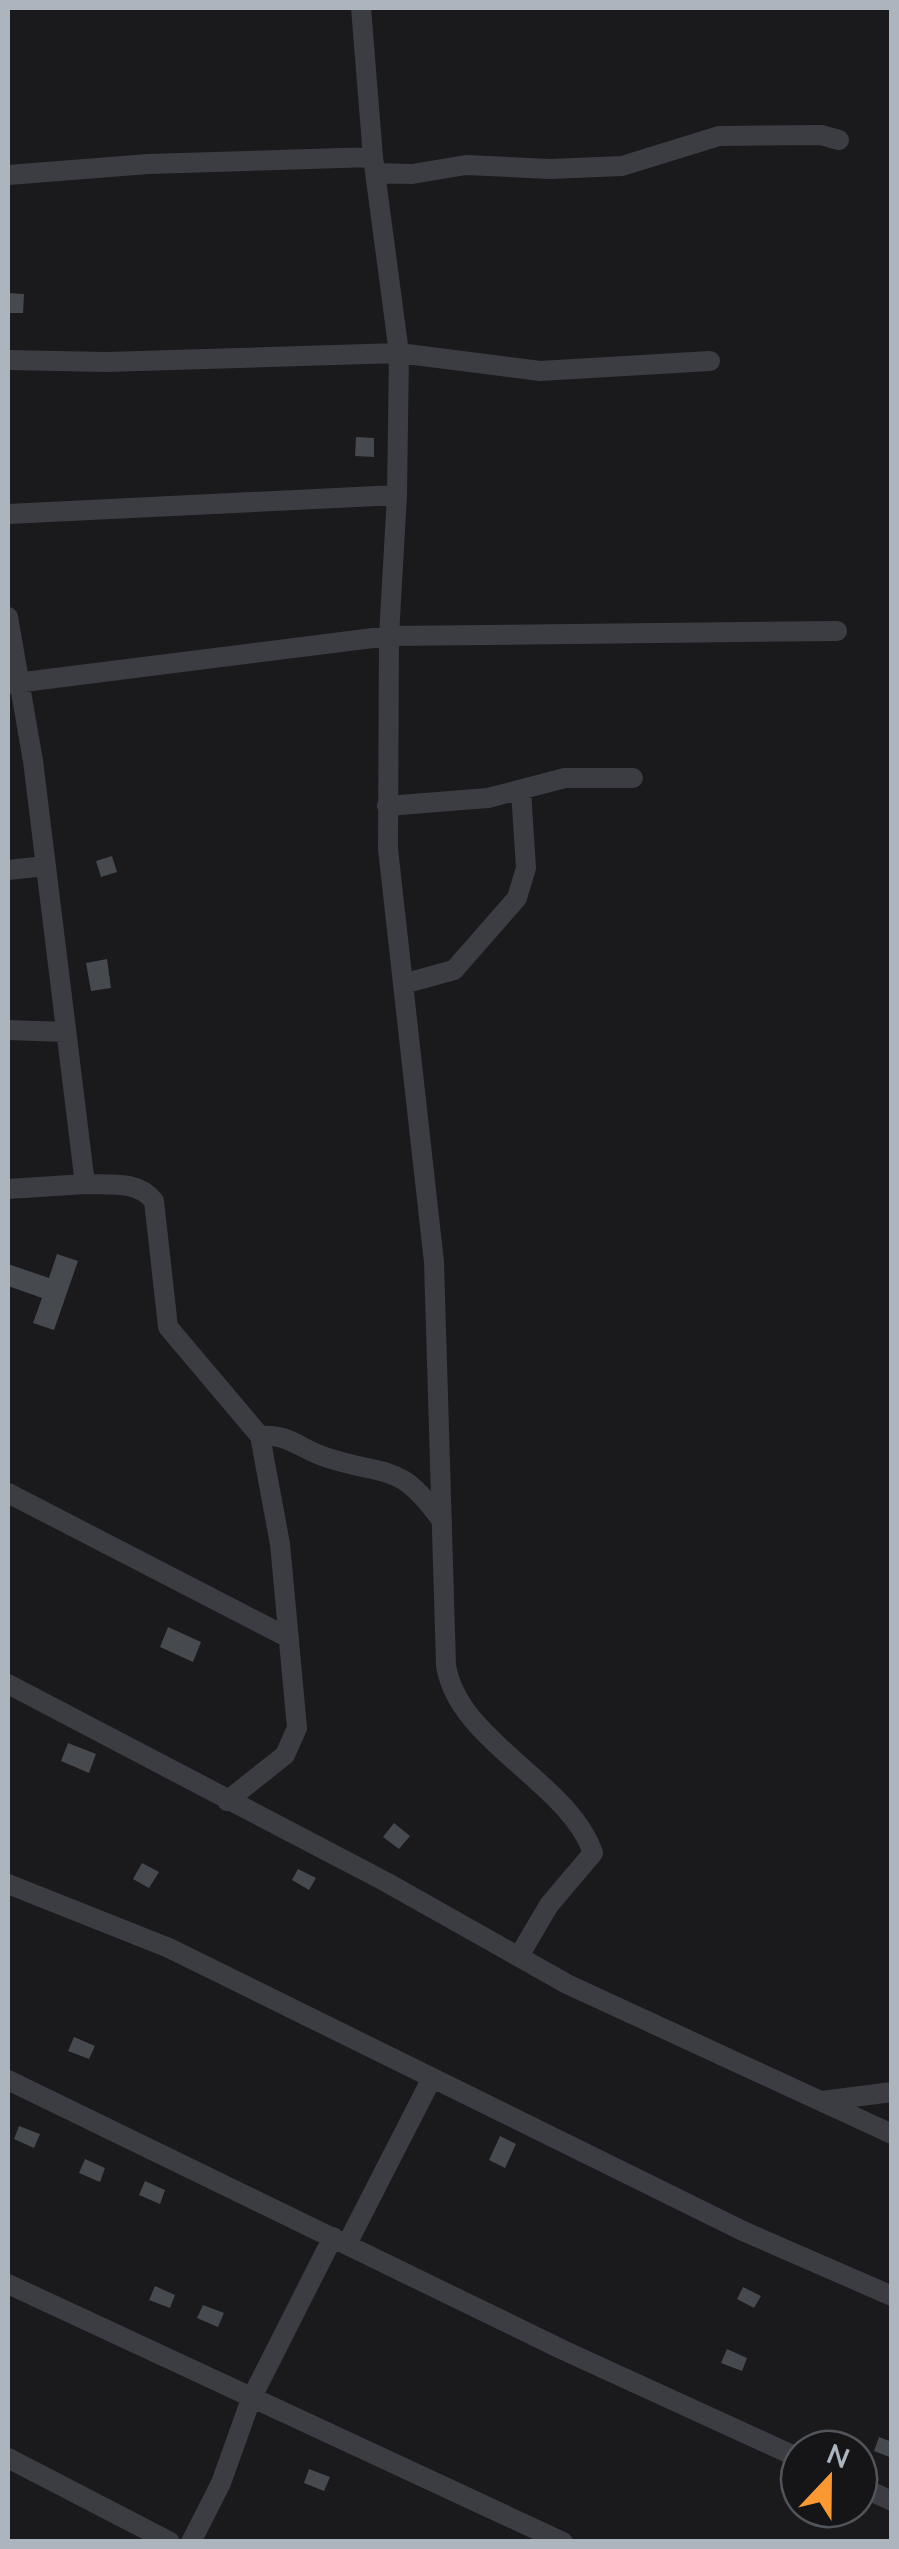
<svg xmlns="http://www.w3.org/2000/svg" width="899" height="2549" viewBox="0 0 899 2549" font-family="Mulish,sans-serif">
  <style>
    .building { fill: #46494d }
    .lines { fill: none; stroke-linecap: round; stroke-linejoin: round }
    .street { stroke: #3b3d42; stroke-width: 20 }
  </style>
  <rect width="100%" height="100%" fill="#1a1a1d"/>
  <!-- building -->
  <path class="building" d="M8,293l16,1 -1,19h-15z
    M356,437l18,1v19l-19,-1z
    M112,856l5,16 -16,5 -5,-16z
    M107,959l4,29 -20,3 -5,-28z
    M57,1254l21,7 -24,69 -21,-7 9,-25 -34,-12v-22l41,14z
    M168,1627l33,15 -8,20 -33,-15z
    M68,1743l28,11 -7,19 -28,-12z
    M394,1823l16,13 -11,13 -16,-12z
    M142,1863l17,9 -10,16 -16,-9z
    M298,1869l18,9 -7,12 -17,-10z
    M74,2037l21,9 -6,13 -21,-8z
    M19,2126l21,8 -6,14 -20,-9z
    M500,2136l16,8 -11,24 -16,-8z
    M85,2159l20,9 -5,14 -21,-9z
    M145,2181l20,9 -5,14 -21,-9z
    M155,2286l20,9 -5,13 -21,-8z
    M743,2287l18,9 -7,12 -17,-9z
    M203,2305l21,8 -6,14 -21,-9z
    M727,2349l20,9 -5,13 -21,-8z
    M879,2437l13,5v16l-18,-7z
    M309,2469l21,8 -6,14 -20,-8z"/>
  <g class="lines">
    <!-- street -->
    <path class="street" d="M375,173l37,1 54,-9 84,4 72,-3 97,-30 102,-1 18,5
      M8,175l140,-11 225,-7
      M8,360l98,2 293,-9 141,18 170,-10
      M397,495l-8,141 -1,213 46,413 12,403c11,76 123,117 147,188l-44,52 -30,51
      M8,514l389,-19 2,-142 -26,-196 -12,-149
      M8,617l25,144 52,423 -77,5
      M8,684l381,-48 448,-5
      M387,806l101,-8 77,-20h68
      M8,870l37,-4
      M403,984l51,-14 63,-72 9,-30 -5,-77
      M8,1030l58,2
      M85,1184c24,1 53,-4 69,17l14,126 92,109 20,108 17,184 -12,27 -58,46
      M260,1436c28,-3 40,13 65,21 63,21 73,3 117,64
      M8,1493l281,145
      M8,1684l378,198 181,102 325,150
      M8,1884l161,64 574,283 149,65
      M8,2080l555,270 236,108
      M822,2101l70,-9
      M347,2244l85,-166
      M8,2284l555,258
      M8,2458l162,84
      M859,2486l33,15
      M191,2542l30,-59 30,-84 82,-162"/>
  </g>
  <!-- border -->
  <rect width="899" height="2549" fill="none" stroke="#acb4bd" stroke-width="20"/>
  <!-- north arrow -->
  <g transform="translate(829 2479) rotate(22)"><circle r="48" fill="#151518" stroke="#51555a" stroke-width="2.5"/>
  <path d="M0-8L18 38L0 25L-18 38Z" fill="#fc9832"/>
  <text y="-15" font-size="28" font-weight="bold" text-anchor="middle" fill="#acb4bd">N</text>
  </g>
</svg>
